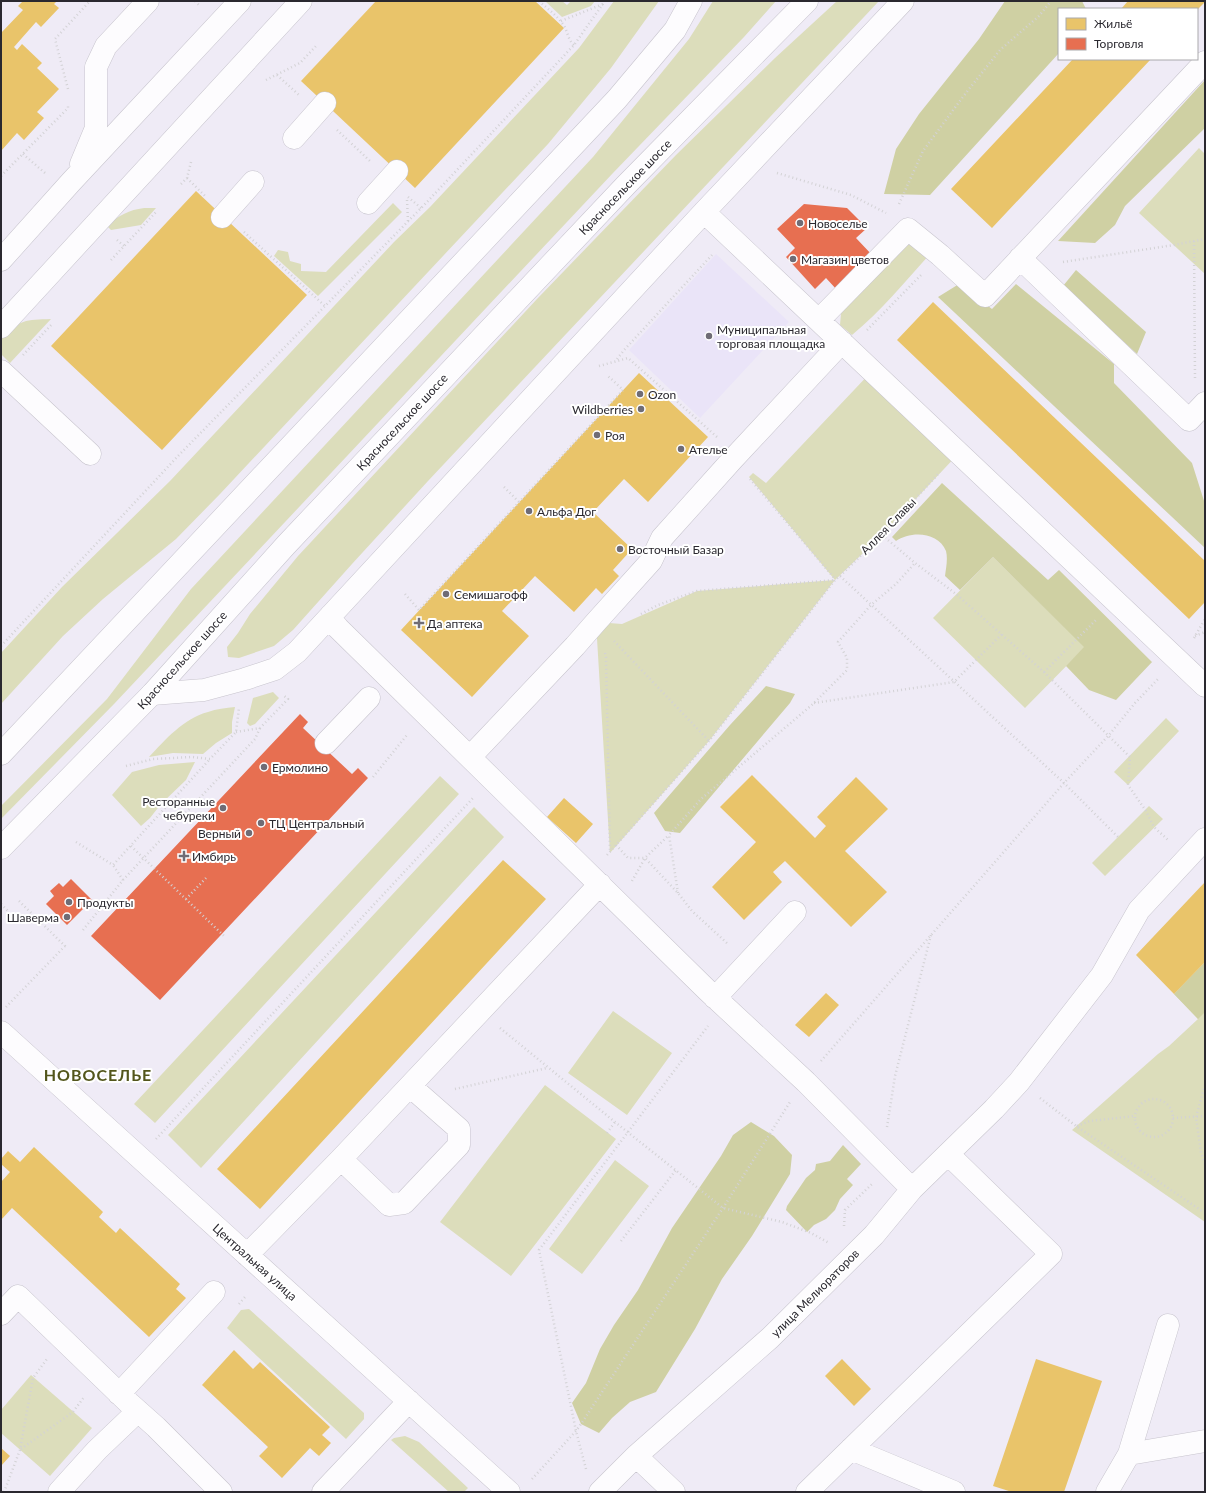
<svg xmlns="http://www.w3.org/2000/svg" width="1206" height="1493" viewBox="0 0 1206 1493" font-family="Lato,sans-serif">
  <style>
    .built { fill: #eae4f8 }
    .green { fill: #dcddbb }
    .forest { fill: #cfd0a3 }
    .homes { fill: #e9c46a }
    .shops { fill: #e76f51 }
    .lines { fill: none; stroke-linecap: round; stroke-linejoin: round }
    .minor-casing { stroke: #c7c4cd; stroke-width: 23 }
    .major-casing { stroke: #c7c4cd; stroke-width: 23 }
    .path { stroke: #d3d2d5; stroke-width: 2.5; stroke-dasharray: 1 3; stroke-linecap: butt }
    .minor { stroke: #fdfcfe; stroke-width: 22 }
    .major { stroke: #fdfcfe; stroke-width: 22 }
    .poi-dot { fill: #6f6c75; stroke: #fff; stroke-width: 1.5 }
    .labels { text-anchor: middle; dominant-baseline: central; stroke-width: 4; stroke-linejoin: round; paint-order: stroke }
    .street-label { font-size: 12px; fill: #2a282f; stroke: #fff }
    .poi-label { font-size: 12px; fill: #2a282f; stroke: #fff; text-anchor: start }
    .district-label { font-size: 16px; font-weight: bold; letter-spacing: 1px; fill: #53561c; stroke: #fff }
  </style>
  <rect width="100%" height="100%" fill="#efebf6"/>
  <!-- built -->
  <path class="built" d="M716,254l73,68 -89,96 -71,-68z"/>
  <!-- green -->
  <path class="green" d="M545,1h17l5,4 4,-4h24l-4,5 -29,11z
    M614,1h45l-48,67 -63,76 -328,350 -44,45 -73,60 -40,37 -62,68v-51l61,-66 108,-106 224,-239 36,-35 149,-159z
    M713,1h63l-32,36 -131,136 -499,531 -113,115v-13l106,-107 84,-110 402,-432 96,-118z
    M837,1h42l-451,480 -76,83 -59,66 -19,16 -35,12 -11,-1 -1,-10 11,-14 12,-19 48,-58 239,-257 139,-144 99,-97z
    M1199,148l6,6v120l-66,-61z
    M393,203l9,9 -84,84 -44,-40 4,-6 10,2 2,9 11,3v7l25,1z
    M144,208h12l-15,17 -30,5 -4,-4c12,-11 22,-16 37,-18z
    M909,237l21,17c-25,28 -49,57 -78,81l-12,-10 1,-11 3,-11z
    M51,319l-41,44 -9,-9v-15c18,-20 25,-19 50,-20z
    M872,371l87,82 -77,82 -47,45 -126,161 -99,112 -14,-231 26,2 75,-33 138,-11 -86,-103 4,-4 13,10z
    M993,557l92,90 -60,61 -92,-90z
    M273,692l6,6 -24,26 -5,2 -3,-3 6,-25z
    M235,707l-3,15v11l-16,10 -13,11 -30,-1 -24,4c16,-17 35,-39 59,-45 8,-3 18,-4 27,-5z
    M1166,718l13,13 -51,54 -14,-13z
    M195,762l-9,18 -25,24 -11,14 -9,8 -29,-31 20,-23 27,-7z
    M440,776l19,18 -304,329 -21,-19z
    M1149,806l14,13 -58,57 -13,-13z
    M474,807l30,30 -303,331 -33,-33z
    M1205,962v260l-133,-92 86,-76 11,-8 29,-27 -24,-25z
    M613,1011l59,42 -45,62 -59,-42z
    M545,1085l71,54 -105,137 -71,-54z
    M615,1160l34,26 -67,88 -33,-25z
    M249,1309l115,104v6l-18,20 -119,-111 14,-18z
    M31,1375l61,53 -42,48 -49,-43v-23z
    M405,1436l14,6 49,46 -4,4h-15l-58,-52 3,-2z"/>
  <!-- forest -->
  <path class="forest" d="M1005,1h77l4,8h-27v44l-129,142 -46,-1 12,-45 23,-35 60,-75z
    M1205,80v48l-80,78 -10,19 -20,18 -37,-2z
    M1076,270l70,62 -9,22 -74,-68z
    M959,284l33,25 24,-25 98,80v19l78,80 13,41v44l-267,-251z
    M942,483l106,97 11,-10 93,92 1,-1 -37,39 -27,-10 -23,-24 18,-19 -91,-90 -33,33 -15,-14c1,-8 3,-17 1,-25 -8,-20 -36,-20 -50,-10l-4,-4z
    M766,686l29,8 -5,9 -110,130 -15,-2 -11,-18 76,-88z
    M1205,962v50l-7,7 -24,-25z
    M751,1122l23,14 18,19 -2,19 -38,62 -30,43 -27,50 -39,63 -26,10 -18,16 -13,15 -18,-9 -9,-21 14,-20 14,-34 14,-24 24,-35 34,-62 49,-72 12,-21z
    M843,1145l18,19 -14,15 6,6 -13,14 -5,11 -9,9 -12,6 -7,7 -21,-22 1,-4 19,-28 9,-8 1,-6 14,-3z"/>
  <!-- homes -->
  <path class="homes" d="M23,1h34l-3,3 5,4 -18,19 -5,-5 -22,25 3,3 5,-6 20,19 -5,5 22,21 -22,23 7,6 -20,22 -7,-7 -16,18v-118l22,-23 -5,-4z
    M376,1h159l29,27 -149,160 -114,-107z
    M1128,1h77v1l-8,8v-1h-76z
    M1073,59h78l-159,169 -41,-39z
    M196,191l111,104 -145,155 -111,-104z
    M933,302l272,259v41l-16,17 -292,-279z
    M639,373l69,64 -60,65 -24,-23 -31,33 39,37 -19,21 6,6 -17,18 -6,-6 -22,24 -39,-36 -33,35 27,25 -57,61 -71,-67z
    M752,775l63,63 11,-12 -9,-9 39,-40 32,32 -43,42 42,41 -36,35 -66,-66 -12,11 9,10 -38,38 -32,-33 44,-45 -36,-35z
    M564,798l29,26 -17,19 -29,-26z
    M503,860l43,39 -286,310 -43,-40z
    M1205,882v80l-31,32 -38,-39z
    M826,993l13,12 -30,32 -14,-12z
    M34,1147l69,65 -4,5 17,16 4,-5 60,56 -4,5 10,9 -37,39 -137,-129 -11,12v-38l9,-10 -9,-8v-5l7,-8 12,11z
    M234,1350l19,19 7,-7 70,65 -8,8 9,8 -12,13 -9,-8 -28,30 -23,-22 9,-9 -66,-62z
    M842,1359l29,30 -17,17 -29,-30z
    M1036,1359l66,22 -38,111h-52l-19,-6z
    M1,1448l9,8 -9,10z"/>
  <!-- shops -->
  <path class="shops" d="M804,204l43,4 20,20 -11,10 17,18 -36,34 -11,-12 -11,11 -29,-32 9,-9 -18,-19z
    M300,714l8,8 -5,6 34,32 15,14 6,-6 10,10 -208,222 -69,-64z
    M71,879l21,21 -25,25 -21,-21 8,-8 -4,-5 9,-8 4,4z"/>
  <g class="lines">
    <!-- minor casing -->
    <g class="minor-casing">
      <path id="minor" d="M294,138l31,-35
        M81,164l15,-36v-61l10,-21 42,-45
        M368,203l29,-32
        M704,212l501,474
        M222,217l31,-35
        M1020,258l169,162 16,-17
        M1,260l70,-78 169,-181
        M819,320l89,-91 32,26 45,41 220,-234
        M1,327l300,-326
        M1,371l89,83
        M331,615l1,6 6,7 369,362 99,92 106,107
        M152,694l52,-4 41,-11 30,-10 22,-17 407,-440 199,-211
        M326,743l43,-45
        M470,757l105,-111 21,-24 55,-61 11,-23 70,-78 110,-118
        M715,998l80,-86
        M1,1032l508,460
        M341,1159l48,46 15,-2 55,-58v-16l-49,-43
        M247,1255l94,-96 259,-275
        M1,1314l17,-18 111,107 27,24 65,65
        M119,1394l95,-102
        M851,1449l103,43
        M1129,1454l76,-13
        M636,1456l38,36
        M59,1492l38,-42 41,-39
        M323,1492l86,-91
        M600,1492l36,-36 134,-118 104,-103 38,-46 82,-80 25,-27 83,-107 37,-65 66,-71
        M807,1492l244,-238 -103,-100
        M1107,1492l22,-38 39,-129"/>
    </g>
    <!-- major casing -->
    <g class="major-casing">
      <path id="major" d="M1,754l616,-655 58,-69 16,-29
        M1,848l151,-154 134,-149 340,-360 181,-184"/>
    </g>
    <!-- path -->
    <path class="path" d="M195,1l5,5
      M539,1c8,7 17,14 23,22 6,7 5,16 12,22
      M561,21l42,-17
      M277,75l22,20
      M266,80l34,-17 17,-18
      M68,89l-13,-50 35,-38
      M337,130l34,32
      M23,154l22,19
      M777,173l74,22 35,18
      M1,176l67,-68v-2
      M187,178l18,18
      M181,184l6,-6 4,-16
      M408,197l13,11
      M407,200l1,21
      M899,204l24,-53 39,-53 38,-48 39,-34 12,-15
      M244,232l81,74
      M117,240l7,6
      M1194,241l1,138
      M111,260l45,-48
      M1063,262l111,-17 31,-6
      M867,330l55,-56
      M23,355l30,-32
      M617,359l8,-10 87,-94
      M599,366l29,-8 89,79
      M750,479l85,100
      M504,487l15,15
      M882,535l33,28 41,31 88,78 86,85 -2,28 18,26 8,16 14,13
      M840,576l42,-41 58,-63
      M405,594l14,16 204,-220 -15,-14
      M641,614l17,-9 39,-14 138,-11
      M1195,636l10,-4
      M1194,638l11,-19
      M614,641l95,100
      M1,646l177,-190 249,-254 147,-157 31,-44
      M605,653l1,4 4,195
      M1044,672l53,-53
      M814,703l140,-21 48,-48
      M236,732l24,-4 28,-29 -5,-4
      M126,766l27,-7 39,-2 18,2 26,-27 3,-24
      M373,777l34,-42
      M76,842l37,23 97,-106
      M616,845l12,13h17l33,35 14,18 37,34
      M131,846l93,90
      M607,855l102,-114 126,-161 5,-4 224,207 54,54
      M123,880l132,-141 5,-11
      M632,881l13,-23 24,-23
      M678,893l-9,-58 32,-36 112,-95 34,-34v-12l-9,-16 33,-37 25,-21 19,-21
      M186,899l20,-21
      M19,901l47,46
      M1,904l8,8
      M83,930l40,-50 -10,-15
      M6,1007l59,-61
      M500,1028l115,94 108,86 59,14 29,11 18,10
      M821,1061l243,-278 45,-48 26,-32 24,-25
      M1205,1085l-9,32 5,36 4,11
      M455,1089l92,-21
      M1040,1098l36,28 129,87
      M1135 1118a19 19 0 1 1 38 0a19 19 0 1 1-38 0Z
      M1173,1118l32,-2
      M1077,1126l13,-5 45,-5
      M887,1127l8,-51 36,-141
      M607,1133l8,-11
      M156,1139l317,-341
      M844,1226l1,-16 27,-26
      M621,1241l55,-71
      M239,1304l6,-7
      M21,1449l52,-37 11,-15
      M586,1469l-10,-38 -37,-181 169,-224
      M532,1479l44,-48 5,-7 142,-216 67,-106
      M1,1491l1,1
      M4,1492l16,-42 13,-72 14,-19"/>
    <!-- minor -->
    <use href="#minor" class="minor"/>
    <!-- major -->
    <use href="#major" class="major"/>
  </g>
  <!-- markers -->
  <g class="poi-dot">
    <circle cx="800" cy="223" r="4"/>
    <circle cx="793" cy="259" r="4"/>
    <circle cx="709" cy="336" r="4"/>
    <circle cx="640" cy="394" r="4"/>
    <circle cx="641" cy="409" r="4"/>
    <circle cx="597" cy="435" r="4"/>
    <circle cx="681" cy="449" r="4"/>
    <circle cx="529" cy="511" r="4"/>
    <circle cx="620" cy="549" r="4"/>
    <circle cx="446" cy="594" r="4"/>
    <path d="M417 617h4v4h4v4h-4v4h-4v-4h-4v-4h4z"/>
    <circle cx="264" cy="767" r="4"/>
    <circle cx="223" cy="808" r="4"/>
    <circle cx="261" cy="823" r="4"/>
    <circle cx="249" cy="833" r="4"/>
    <path d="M182 850h4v4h4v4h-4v4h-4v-4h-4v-4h4z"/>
    <circle cx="69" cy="902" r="4"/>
    <circle cx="67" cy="917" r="4"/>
  </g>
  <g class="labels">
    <!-- street labels -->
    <g class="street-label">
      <text transform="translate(625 187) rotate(-46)">Красносельское шоссе</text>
      <text transform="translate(402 422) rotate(-47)">Красносельское шоссе</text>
      <text transform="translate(888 526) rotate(-46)">Аллея Славы</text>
      <text transform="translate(182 660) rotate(-48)">Красносельское шоссе</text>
      <text transform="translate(255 1262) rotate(42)">Центральная улица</text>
      <text transform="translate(815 1293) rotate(-45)">улица Мелиораторов</text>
    </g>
    <!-- poi labels -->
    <g class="poi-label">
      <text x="808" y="223">Новоселье</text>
      <text x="801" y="259">Магазин цветов</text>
      <text x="717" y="329">Муниципальная<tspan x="717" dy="14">торговая площадка</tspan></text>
      <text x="648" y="394">Ozon</text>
      <text x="633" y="409" text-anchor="end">Wildberries</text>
      <text x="605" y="435">Роя</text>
      <text x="689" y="449">Ателье</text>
      <text x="537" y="511">Альфа Дог</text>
      <text x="628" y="549">Восточный Базар</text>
      <text x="454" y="594">Семишагофф</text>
      <text x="427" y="623">Да аптека</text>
      <text x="272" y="767">Ермолино</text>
      <text x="215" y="801" text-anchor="end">Ресторанные<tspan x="215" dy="14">чебуреки</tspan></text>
      <text x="269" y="823">ТЦ Центральный</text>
      <text x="241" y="833" text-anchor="end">Верный</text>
      <text x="192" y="856">Имбирь</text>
      <text x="77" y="902">Продукты</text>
      <text x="59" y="917" text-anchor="end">Шаверма</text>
    </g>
    <!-- district labels -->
    <g class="district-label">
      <text x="98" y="1074">НОВОСЕЛЬЕ</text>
    </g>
  </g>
  <!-- border -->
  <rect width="1206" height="1493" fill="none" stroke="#2a282f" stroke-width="4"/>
  <!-- legend -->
  <rect x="1058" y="8" width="140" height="52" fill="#ffffff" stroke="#aaa9ac"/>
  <rect x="1066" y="18" width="20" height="12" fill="#e9c46a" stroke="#aaa9ac"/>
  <text x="1094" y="28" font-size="12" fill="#2a282f">Жильё</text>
  <rect x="1066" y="38" width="20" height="12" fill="#e76f51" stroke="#aaa9ac"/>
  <text x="1094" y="48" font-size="12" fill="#2a282f">Торговля</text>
</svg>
